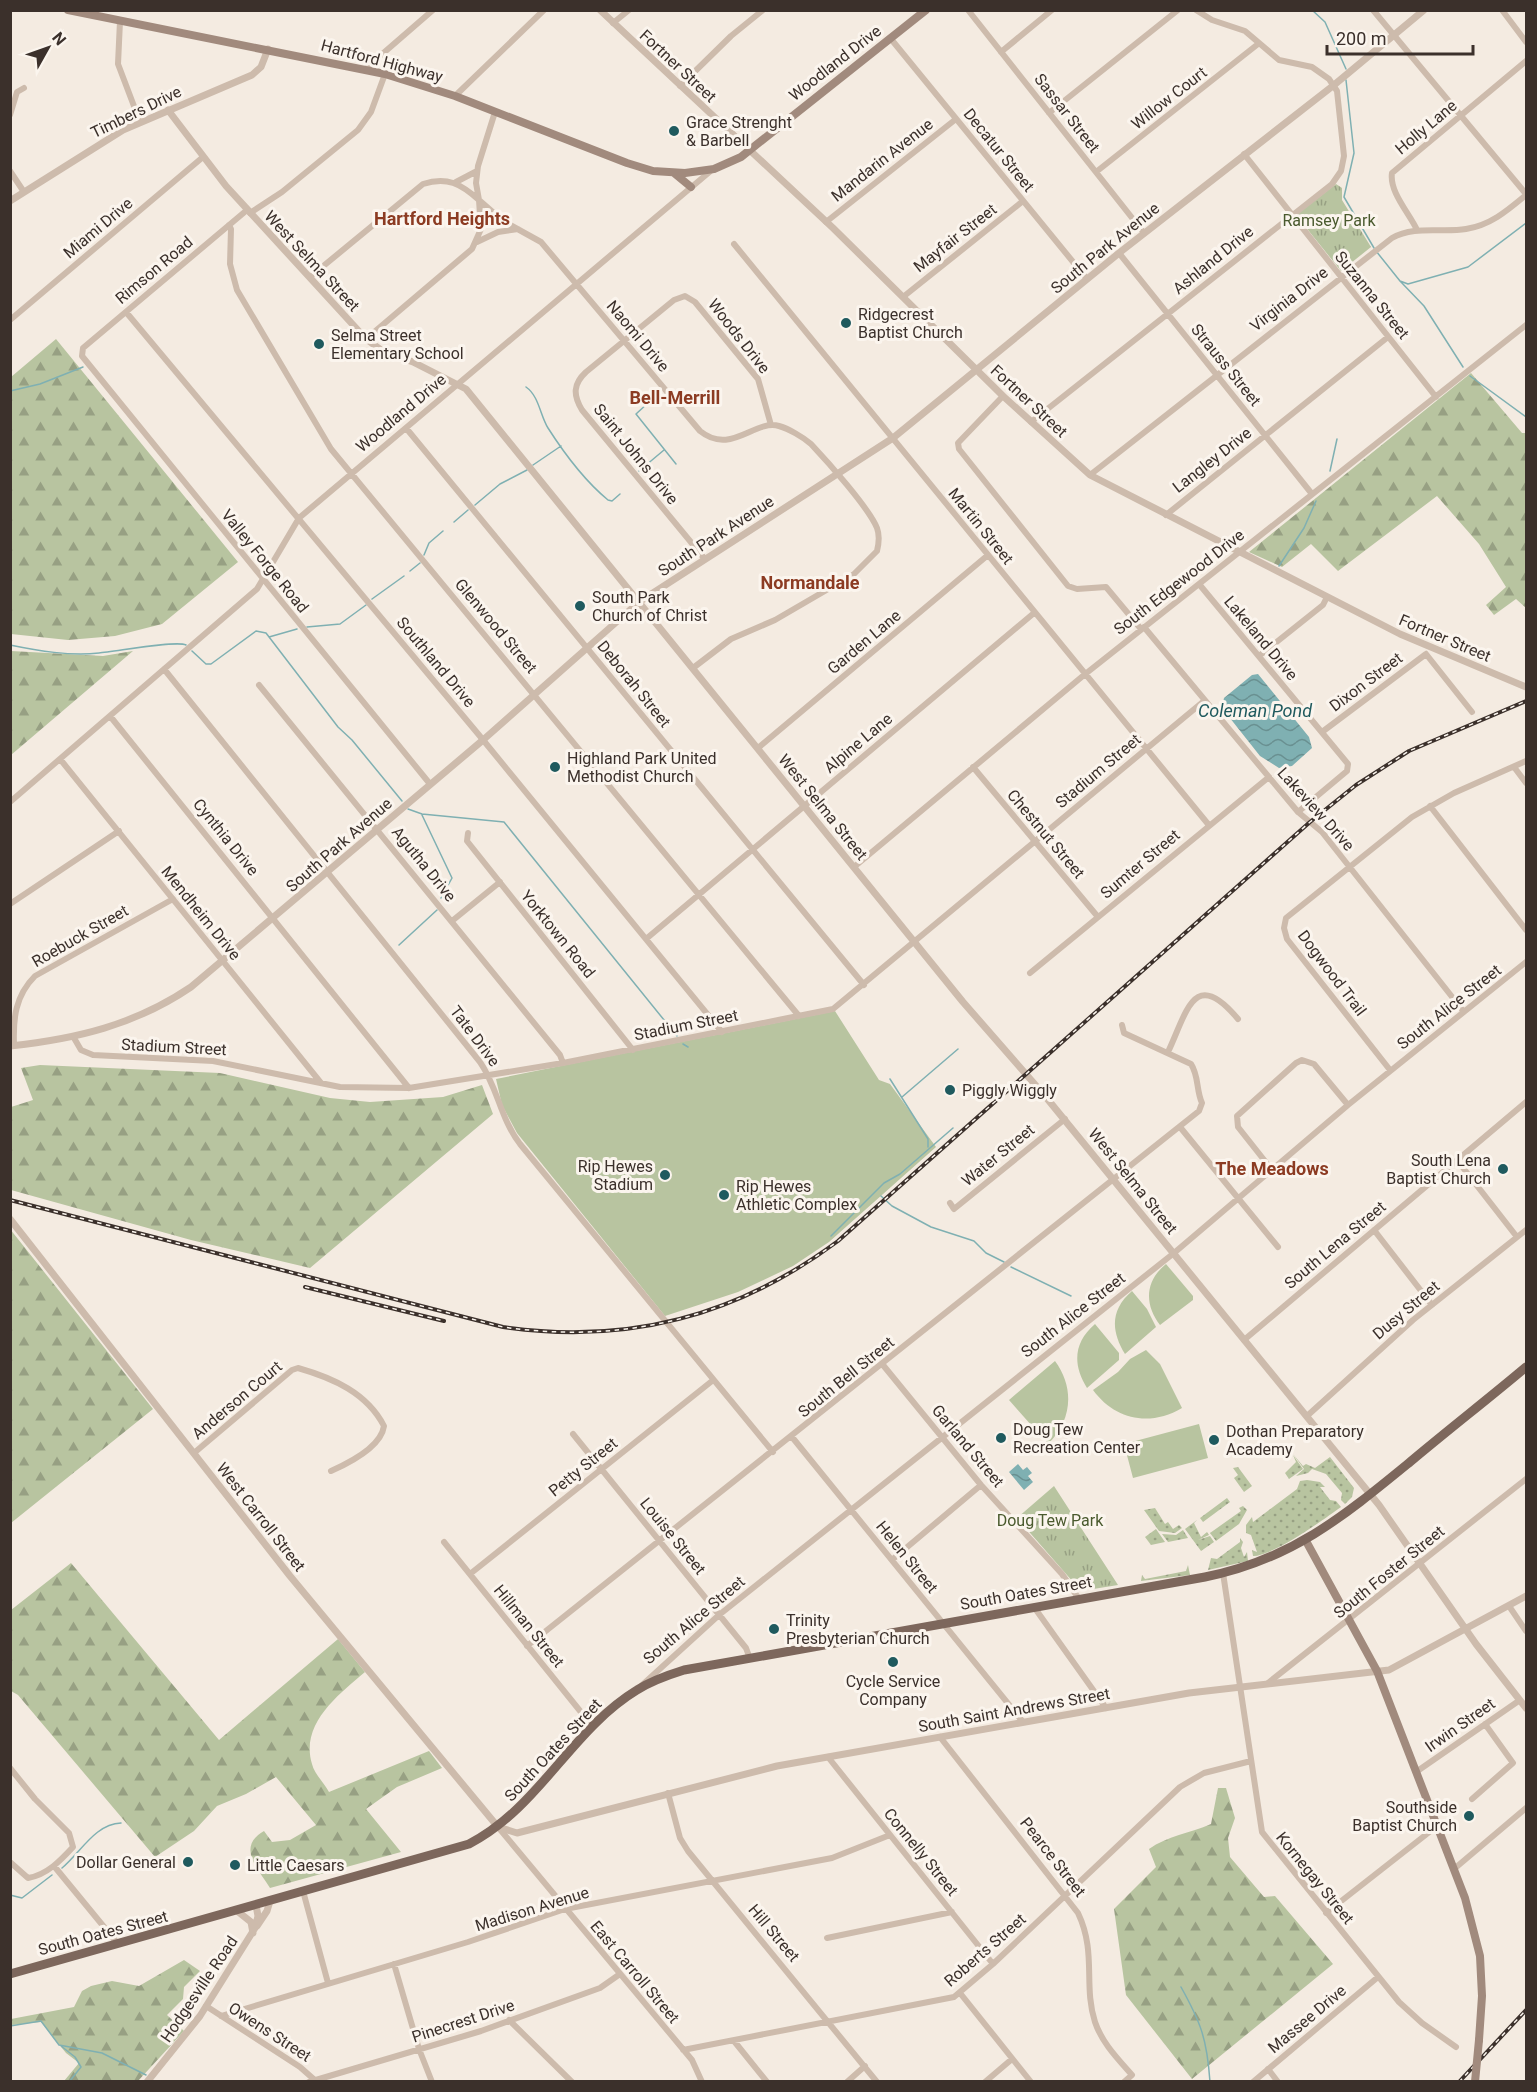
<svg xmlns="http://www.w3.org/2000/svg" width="1537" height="2092" viewBox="0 0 1537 2092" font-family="Roboto,sans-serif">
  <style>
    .grass { fill: url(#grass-dots) }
    .forest { fill: url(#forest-firs) }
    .park { fill: url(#park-tufts) }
    .garden { fill: #b8c4a0 }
    .water { fill: url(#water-waves) }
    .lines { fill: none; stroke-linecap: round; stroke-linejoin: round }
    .stream { stroke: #7fb0b2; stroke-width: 1.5 }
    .minor { stroke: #cdbbac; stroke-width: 6 }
    .tertiary { stroke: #cdbbac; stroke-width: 7 }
    .secondary { stroke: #a18a7d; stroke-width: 8 }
    .primary { stroke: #7d675c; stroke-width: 9 }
    .rail-casing { stroke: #3b302b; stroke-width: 4 }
    .rail { stroke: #fbf5ee; stroke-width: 1.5; stroke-dasharray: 4.5; stroke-linecap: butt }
    .secondary-bridge { stroke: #a18a7d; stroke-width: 8 }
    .poi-dot { fill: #1f5a5e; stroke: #fbf5ee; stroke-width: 2 }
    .labels { text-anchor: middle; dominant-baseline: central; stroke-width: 6; stroke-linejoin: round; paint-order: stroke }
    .street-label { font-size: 16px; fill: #3b302b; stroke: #fbf5ee }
    .poi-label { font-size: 16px; fill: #3b302b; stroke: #fbf5ee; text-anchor: start }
    .park-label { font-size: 16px; fill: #4a5a2e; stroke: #fbf5ee }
    .neighbourhood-label { font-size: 18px; font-weight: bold; fill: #8c3b22; stroke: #fbf5ee }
    .water-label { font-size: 18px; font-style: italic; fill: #1f5a5e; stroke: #fbf5ee }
  </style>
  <defs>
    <pattern id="grass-dots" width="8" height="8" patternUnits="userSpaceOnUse" patternTransform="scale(1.5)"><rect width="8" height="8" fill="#b8c4a0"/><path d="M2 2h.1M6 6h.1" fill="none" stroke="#97a083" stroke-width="1.8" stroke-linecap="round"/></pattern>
    <pattern id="forest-firs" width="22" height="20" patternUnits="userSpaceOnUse" patternTransform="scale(1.5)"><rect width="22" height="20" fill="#b8c4a0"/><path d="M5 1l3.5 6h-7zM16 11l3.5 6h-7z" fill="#97a083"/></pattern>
    <pattern id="park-tufts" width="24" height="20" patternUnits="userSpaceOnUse" patternTransform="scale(1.5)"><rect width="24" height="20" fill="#b8c4a0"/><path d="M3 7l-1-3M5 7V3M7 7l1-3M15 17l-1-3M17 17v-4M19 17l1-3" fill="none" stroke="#97a083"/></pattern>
    <pattern id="water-waves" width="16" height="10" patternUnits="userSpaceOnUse" patternTransform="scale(1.5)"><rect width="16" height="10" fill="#7fb0b2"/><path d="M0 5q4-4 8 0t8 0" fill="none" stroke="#699091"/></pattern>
  </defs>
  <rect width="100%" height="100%" fill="#f4ebe1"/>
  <!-- grass -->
  <path class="grass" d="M1293,1454l10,12 3,-2 9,4 15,-11 24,31 -2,9 -7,7 -4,-4 1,-7 -16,-19 -14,-5 -4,4 -12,3 8,-7z
    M1293,1455l10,14 -14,10 -4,-6 11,-11z
    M1238,1467l14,19 -8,6 -10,-14 4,-3 -5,-7z
    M1307,1480l13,2 5,5h-5l10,13 6,1 5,6c-18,13 -68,49 -88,49l-1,-6 5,2 -6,-17 -5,-2v-8l6,-8 1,5 44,-33 3,-8z
    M1227,1498l3,4 -27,20 -3,-4z
    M1243,1506l4,4 -8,14 -23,17 -6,-8 31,-22 -2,-3z
    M1155,1508l10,16 3,-2 5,7 6,-4 3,3 -7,5 -16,-2 -15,-21z
    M1197,1520l-3,3 7,14 6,-5 2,3 -11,5 12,-4 4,6 -13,9 -16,-22z
    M1156,1529l9,13 -14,3 -6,-8z
    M1183,1530l5,8 -20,4 -6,-8 14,1z
    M1240,1538l3,4 -2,6 3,9 3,-5 1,9 -40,9 3,-12 6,1 23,-17z
    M1188,1565l2,10 -49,6 1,-6 3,4 41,-8z"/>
  <!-- forest -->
  <path class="forest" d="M56,339l182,223 -76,62 -47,12 -47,4 -57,-6v-257z
    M1471,373l51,60h4v175l-10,-9 -22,16 -8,-10 20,-18 -27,-43 -42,-48 -99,75 -27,-27 -29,23 -33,-15z
    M11,651l92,5 30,-5 -122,104z
    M40,1065l180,8 110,25 40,4 73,-5 39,-12 11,29 -183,154 -119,-28 -180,-50v-83l22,-7 -12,-32z
    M10,1229l143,180 -142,114h-1z
    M71,1563l148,177 119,-101 27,33c-27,23 -65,52 -53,92 2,9 12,19 17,28l100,-41 13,17 -45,19 -31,22 35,43 -131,36c-12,-19 -34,-41 -6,-57l8,11 18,-2 26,-15 -40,-48 -30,17 -29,12 -23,25 -39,26 -137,-162 -7,-4v-81z
    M1218,1788h8l9,30 -7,20 2,19 34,40 11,-1 58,68 -141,115 -66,-84 -12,-86 42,-42 -7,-18c18,-13 41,-16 62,-25z
    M184,1960l16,11 -16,16 -1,12 -16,16 17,16 -46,50h-74l15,-18 -13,-10 -25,-31 -30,3v-6l63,-12 8,-16 9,-5 21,-5 27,5z"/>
  <!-- park -->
  <path class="park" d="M1336,184l6,4v12l29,47 -30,24 -45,-56z
    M1054,1486l64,99 -37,6 -64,-73z"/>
  <!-- garden -->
  <path class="garden" d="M835,1011l44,69 11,4 46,63 -107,95 -36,24 -55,26 -73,24 -148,-183 -15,-28 -6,-26z
    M1166,1264l27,32v4l-33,25c-16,-21 -15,-44 6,-61z
    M1132,1291l15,18 9,18 -31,27c-14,-23 -15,-44 7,-63z
    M1095,1324l24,29v7l-32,28c-15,-24 -13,-46 8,-64z
    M1146,1350l14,14 22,44c-32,19 -67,12 -89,-18l25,-18 12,-13z
    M1055,1361c20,27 17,60 -7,83l-39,-44z
    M1199,1424l9,34 -75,20 -9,-34z"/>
  <!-- water -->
  <path class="water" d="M1258,674l51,63 3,11 -20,18 -13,2 -19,-12 -38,-48 2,-10 28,-23z
    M1018,1464l5,6 4,-3 5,6 -4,3 5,6 -9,8 -15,-18z"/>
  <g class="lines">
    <!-- stream -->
    <path class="stream" d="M1312,10l13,12 21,47
      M1346,80l8,73 -10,44 30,51
      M1376,251l24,30 8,3 60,-17 58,-44
      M1400,281l24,25 39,61
      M1470,376l56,41
      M526,387c13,9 14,28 22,41 16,25 37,53 60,72l4,1 8,-7
      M10,391l30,-7 43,-17
      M661,391l-25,23 40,50
      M533,465l28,-19
      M639,471l25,-21
      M1330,471l7,-32
      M475,505l25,-21 27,-14
      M454,522l14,-12
      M424,555l5,-12 14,-12
      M1279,566l25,-38 12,-27
      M410,571l10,-8
      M372,599l32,-23
      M307,627l33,-3 26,-19
      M269,637l28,-8
      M10,645c29,6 59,11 89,8 15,-1 77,-13 87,-8
      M192,651l14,13h5l45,-33 10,2 72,94 14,13 50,61
      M408,809l14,5 82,8 173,214
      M422,815l30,63 -11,20
      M399,945l38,-35
      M683,1044l5,3
      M890,1079l38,60v8
      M902,1097l56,-48
      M881,1196l11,10 39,21 43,14 12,12 18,9
      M831,1236l53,-53 16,-9 53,-46
      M1011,1267l60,29
      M62,1868c19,-16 33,-44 59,-45
      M10,1895l12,3 30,-23
      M1181,1987c20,36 26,52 29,95
      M10,2026l31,-5 18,24 43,8 44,22
      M61,2046l14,11 6,10 -12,15
      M153,2081l1,1"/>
    <!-- minor -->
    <path class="minor" d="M968,10l176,223
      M1373,10l153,184
      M1502,10l24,32
      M120,21l-2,43 22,58
      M613,23l16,-13
      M891,39l196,240
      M1001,52l51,-42
      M365,69l68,-59
      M680,86l51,-50 32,-26
      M455,96l89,-86
      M495,112l-17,54 -2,17 3,17 24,21 38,21 159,189c31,25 54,-12 79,-5 10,3 24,11 32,18 16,17 58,64 66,84 3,8 2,15 0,23l-23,23 -79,46 -44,19 -38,29
      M1049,113l129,-103
      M10,115l7,-23 7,-4
      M1244,154l192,243
      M10,171l14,21
      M1096,172l162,-128
      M456,182l21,-11
      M247,210l-164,138 -1,8 348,428
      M250,213l32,-21 76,-62 13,-18 14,-38
      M826,222l130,-103
      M229,225l2,4 -1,35 7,26 94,159 468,567
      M1417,230c-7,-16 -28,-38 -25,-57l134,-112
      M477,242l21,-10 20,-3
      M734,244l474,580
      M1119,253l193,241
      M310,277l113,-93c24,-8 38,0 56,16l2,29 -9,20 -106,90
      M903,297l120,-96
      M126,312l353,423 243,297
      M10,320l193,-163
      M1003,396l-45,47 1,6 109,137 9,3 29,-2 35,42
      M1031,422l301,-238 9,-13 3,-15 -7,-65 -8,-12 -17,-12 -33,-7 -34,-29 -33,-11 -16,-10
      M406,428l458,557
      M1090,475l302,-237c22,-13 50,-5 74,-9 25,-4 42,-19 60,-34
      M1166,515l222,-178
      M704,558l-122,-148c-9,-15 -9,-26 4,-38l88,-72 11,-4 10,6 63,77 13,46
      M1199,584l149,180 -1,7 -49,41
      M1144,627l154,185 24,20 142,180
      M1426,654l46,58
      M1259,656l64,-51 4,-8
      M164,669l316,393c18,26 20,56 40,82l253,308
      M259,685l301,370 3,8
      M110,716l299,372
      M1322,732l104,-78
      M758,748l230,-193
      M60,759l261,324
      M973,767l125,150
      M1514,767l12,16
      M10,802l247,-213 42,-71 414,-349
      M1430,806l96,124
      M468,833l-1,8 166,209
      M854,867l230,-192 442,-350
      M10,904l109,-73
      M452,921l48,-39
      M646,939l388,-326
      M1030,973l239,-196
      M74,1038l7,12 12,5 120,6 127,26 69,1 154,-25 270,-54 371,-308
      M14,1045c-1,-26 1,-49 21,-69l138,-77
      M1168,1052c19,-40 26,-86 70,-33
      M1390,1070l-103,-131 -3,-11 2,-10 126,-101 42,-24 72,-32
      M1180,1127l98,120
      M1457,1160l60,77
      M1272,1170l-34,-43 -1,-11 59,-53 6,-3 12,4 34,41
      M950,1203l4,6 111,-90
      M1374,1230l58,75
      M1244,1340l282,-238
      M883,1365l98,120 81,89 17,25
      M1307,1416l106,-96 113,-90
      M573,1434l173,214 3,8
      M792,1437l231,285
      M194,1453l98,-83 6,-2c35,10 69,25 86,58 -3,21 -35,37 -53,45
      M444,1542l149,185
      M893,1559l88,-74
      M1223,1573l39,259 137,170 23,21 34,24
      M470,1574l242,-193
      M1509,1606l17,25
      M1034,1607l72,101
      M527,1646l672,-535 3,-8c-6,-13 -3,-27 -11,-39l-67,-31 -2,-8
      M1268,1683l258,-204
      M640,1687l79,-72 455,-362 174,-148 178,-143
      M940,1737l138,176c19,40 5,72 17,109 7,21 23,37 37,53l-8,7
      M828,1757l165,207
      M10,1768l25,31 34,34 4,14c-12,13 -26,28 -45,31l-18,-16
      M1416,1772l104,-72
      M668,1793l12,45 8,13 189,231
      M1472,1799l41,-36 -28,-39
      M498,1827l194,233 10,22
      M54,1866l64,78
      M1454,1869l72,-61
      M303,1891l25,92
      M1326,1913l111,-87
      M827,1938l125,-26
      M394,1964l25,85 13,33
      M960,1993l71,89
      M206,2006l94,61 17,15
      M221,2016l247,-74 97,-33 267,-51 58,-23
      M509,2020l63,62
      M734,2041l33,41
      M683,2050l271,-53 39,-33 187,-177 24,-14 47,-12
      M1268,2069l10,13
      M309,2082l172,-51 119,-43 20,-14
      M847,2082l18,-16
      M985,2082l27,-23
      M1253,2082l125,-105"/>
    <!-- tertiary -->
    <path class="tertiary" d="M600,10l233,218 170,168 87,79 310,159 126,53
      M168,110l58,76 140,153 18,13 29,10 53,27 497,613 82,94 334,409 97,139 50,64
      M10,201l113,-71 129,-55 9,-8 7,-18
      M10,1046c66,-7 125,-21 181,-59l292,-247 156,-138 254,-164 226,-185 215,-168 90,-75
      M10,1219l280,357 208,251 19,6 260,-67 412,-73 200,-23 137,-74
      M236,1910l15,12 2,11
      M257,1926l10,-15 3,-10
      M147,2082l53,-66 55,-88 3,-12 -2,-11"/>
    <!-- secondary -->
    <path class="secondary" d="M68,10l317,64 70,22 172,67 26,8 32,2 29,-4 27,-12 185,-147
      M674,173l17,14
      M1306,1541l71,130 88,227 15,58 2,40 -3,44"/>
    <!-- primary -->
    <path class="primary" d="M10,1974l459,-130c70,-36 102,-114 168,-154 14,-9 31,-15 47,-20l521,-93c86,-17 139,-61 205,-115 38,-32 78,-63 116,-95"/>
    <!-- rail casing -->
    <g class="rail-casing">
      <path id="rail" d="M10,1200l493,127c125,18 234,-11 335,-86l472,-419 46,-37 53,-34 117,-50
        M305,1287l139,34
        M1459,2082l67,-72"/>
    </g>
    <!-- rail -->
    <use href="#rail" class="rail"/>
    <!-- secondary-bridge -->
    <path class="secondary-bridge" d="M1475,2082l4,-42"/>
  </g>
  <!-- markers -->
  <g class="poi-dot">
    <circle cx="674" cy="131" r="6"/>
    <circle cx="846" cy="323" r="6"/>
    <circle cx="319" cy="344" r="6"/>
    <circle cx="580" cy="606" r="6"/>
    <circle cx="555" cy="767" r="6"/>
    <circle cx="950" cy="1090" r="6"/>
    <circle cx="1503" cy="1169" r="6"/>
    <circle cx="665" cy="1175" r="6"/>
    <circle cx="724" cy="1195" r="6"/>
    <circle cx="1001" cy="1438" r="6"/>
    <circle cx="1214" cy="1440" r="6"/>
    <circle cx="774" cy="1629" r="6"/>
    <circle cx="893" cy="1662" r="6"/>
    <circle cx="1469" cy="1816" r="6"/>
    <circle cx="188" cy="1862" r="6"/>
    <circle cx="235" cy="1865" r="6"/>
  </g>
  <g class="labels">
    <!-- street labels -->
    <g class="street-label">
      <text transform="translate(382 61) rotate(15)">Hartford Highway</text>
      <text transform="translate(835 63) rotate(-38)">Woodland Drive</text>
      <text transform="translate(678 66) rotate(43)">Fortner Street</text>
      <text transform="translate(1169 98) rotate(-38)">Willow Court</text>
      <text transform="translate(136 112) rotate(-26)">Timbers Drive</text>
      <text transform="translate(1067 113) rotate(52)">Sassar Street</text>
      <text transform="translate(1426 127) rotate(-40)">Holly Lane</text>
      <text transform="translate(999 150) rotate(51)">Decatur Street</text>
      <text transform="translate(882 160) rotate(-38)">Mandarin Avenue</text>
      <text transform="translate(98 228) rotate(-40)">Miami Drive</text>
      <text transform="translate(955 238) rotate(-38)">Mayfair Street</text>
      <text transform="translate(1105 248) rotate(-39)">South Park Avenue</text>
      <text transform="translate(1213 260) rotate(-39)">Ashland Drive</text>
      <text transform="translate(312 261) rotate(47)">West Selma Street</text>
      <text transform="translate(154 270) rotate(-40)">Rimson Road</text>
      <text transform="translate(1372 295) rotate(51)">Suzanna Street</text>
      <text transform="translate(1289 299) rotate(-38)">Virginia Drive</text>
      <text transform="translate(638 336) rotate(50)">Naomi Drive</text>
      <text transform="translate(739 336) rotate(52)">Woods Drive</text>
      <text transform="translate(1226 365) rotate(51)">Strauss Street</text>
      <text transform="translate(1029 401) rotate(43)">Fortner Street</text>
      <text transform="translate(401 413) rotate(-40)">Woodland Drive</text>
      <text transform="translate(636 454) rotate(51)">Saint Johns Drive</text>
      <text transform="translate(1212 460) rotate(-38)">Langley Drive</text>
      <text transform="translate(981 526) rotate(51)">Martin Street</text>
      <text transform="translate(716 536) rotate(-33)">South Park Avenue</text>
      <text transform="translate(265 561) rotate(51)">Valley Forge Road</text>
      <text transform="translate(1179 582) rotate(-38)">South Edgewood Drive</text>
      <text transform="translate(496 626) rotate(50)">Glenwood Street</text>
      <text transform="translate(1261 638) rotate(50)">Lakeland Drive</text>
      <text transform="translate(1445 638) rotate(23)">Fortner Street</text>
      <text transform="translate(864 642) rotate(-40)">Garden Lane</text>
      <text transform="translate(436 662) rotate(50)">Southland Drive</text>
      <text transform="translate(1366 682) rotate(-37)">Dixon Street</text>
      <text transform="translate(634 684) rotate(51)">Deborah Street</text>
      <text transform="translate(858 743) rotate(-40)">Alpine Lane</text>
      <text transform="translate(1098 771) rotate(-40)">Stadium Street</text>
      <text transform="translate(823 807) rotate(51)">West Selma Street</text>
      <text transform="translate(1316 809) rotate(48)">Lakeview Drive</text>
      <text transform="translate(1046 834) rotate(50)">Chestnut Street</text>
      <text transform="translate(226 837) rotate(51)">Cynthia Drive</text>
      <text transform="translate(339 845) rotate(-41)">South Park Avenue</text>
      <text transform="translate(424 864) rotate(51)">Agutha Drive</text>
      <text transform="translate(1140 864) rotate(-40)">Sumter Street</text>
      <text transform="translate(201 913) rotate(51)">Mendheim Drive</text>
      <text transform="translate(558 934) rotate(51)">Yorktown Road</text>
      <text transform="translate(80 936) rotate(-30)">Roebuck Street</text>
      <text transform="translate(1332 973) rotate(53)">Dogwood Trail</text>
      <text transform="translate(1449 1007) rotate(-38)">South Alice Street</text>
      <text transform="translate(686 1025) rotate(-11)">Stadium Street</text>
      <text transform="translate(475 1036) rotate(53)">Tate Drive</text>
      <text transform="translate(174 1047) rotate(3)">Stadium Street</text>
      <text transform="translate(998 1155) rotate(-39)">Water Street</text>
      <text transform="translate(1133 1181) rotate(51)">West Selma Street</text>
      <text transform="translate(1335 1245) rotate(-40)">South Lena Street</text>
      <text transform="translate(1406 1310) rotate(-40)">Dusy Street</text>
      <text transform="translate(1073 1315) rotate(-38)">South Alice Street</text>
      <text transform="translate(846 1377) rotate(-39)">South Bell Street</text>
      <text transform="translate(237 1400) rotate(-40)">Anderson Court</text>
      <text transform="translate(968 1446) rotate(50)">Garland Street</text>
      <text transform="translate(583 1467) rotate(-39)">Petty Street</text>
      <text transform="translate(261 1517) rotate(52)">West Carroll Street</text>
      <text transform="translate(673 1536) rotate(51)">Louise Street</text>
      <text transform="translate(907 1557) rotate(51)">Helen Street</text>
      <text transform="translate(1389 1572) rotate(-39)">South Foster Street</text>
      <text transform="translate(1026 1593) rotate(-10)">South Oates Street</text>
      <text transform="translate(694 1620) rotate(-40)">South Alice Street</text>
      <text transform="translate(529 1626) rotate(51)">Hillman Street</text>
      <text transform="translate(1014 1710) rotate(-10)">South Saint Andrews Street</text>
      <text transform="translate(1460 1725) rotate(-35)">Irwin Street</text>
      <text transform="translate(553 1750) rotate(-47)">South Oates Street</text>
      <text transform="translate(921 1852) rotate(51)">Connelly Street</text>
      <text transform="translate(1053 1857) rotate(52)">Pearce Street</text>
      <text transform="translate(1315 1878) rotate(51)">Kornegay Street</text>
      <text transform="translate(532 1909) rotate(-17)">Madison Avenue</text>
      <text transform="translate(103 1933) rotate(-15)">South Oates Street</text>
      <text transform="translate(774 1933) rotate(50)">Hill Street</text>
      <text transform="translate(985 1950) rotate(-41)">Roberts Street</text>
      <text transform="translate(635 1972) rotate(50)">East Carroll Street</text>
      <text transform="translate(199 1989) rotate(-56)">Hodgesville Road</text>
      <text transform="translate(1307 2019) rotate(-40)">Massee Drive</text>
      <text transform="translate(463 2021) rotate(-18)">Pinecrest Drive</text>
      <text transform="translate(270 2032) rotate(33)">Owens Street</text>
    </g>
    <!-- poi labels -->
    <g class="poi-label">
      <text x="686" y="122">Grace Strenght<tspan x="686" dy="18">&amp; Barbell</tspan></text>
      <text x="858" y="314">Ridgecrest<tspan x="858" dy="18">Baptist Church</tspan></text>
      <text x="331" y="335">Selma Street<tspan x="331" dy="18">Elementary School</tspan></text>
      <text x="592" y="597">South Park<tspan x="592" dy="18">Church of Christ</tspan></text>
      <text x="567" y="758">Highland Park United<tspan x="567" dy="18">Methodist Church</tspan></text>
      <text x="962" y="1090">Piggly Wiggly</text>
      <text x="1491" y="1160" text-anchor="end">South Lena<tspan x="1491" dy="18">Baptist Church</tspan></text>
      <text x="653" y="1166" text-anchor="end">Rip Hewes<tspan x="653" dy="18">Stadium</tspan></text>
      <text x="736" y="1186">Rip Hewes<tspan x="736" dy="18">Athletic Complex</tspan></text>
      <text x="1013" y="1429">Doug Tew<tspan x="1013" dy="18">Recreation Center</tspan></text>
      <text x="1226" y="1431">Dothan Preparatory<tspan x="1226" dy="18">Academy</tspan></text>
      <text x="786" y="1620">Trinity<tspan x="786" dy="18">Presbyterian Church</tspan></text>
      <text x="893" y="1681" text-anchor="middle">Cycle Service<tspan x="893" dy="18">Company</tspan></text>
      <text x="1457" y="1807" text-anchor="end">Southside<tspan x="1457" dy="18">Baptist Church</tspan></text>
      <text x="176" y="1862" text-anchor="end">Dollar General</text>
      <text x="247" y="1865">Little Caesars</text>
    </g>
    <!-- park labels -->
    <g class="park-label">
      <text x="1329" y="220">Ramsey Park</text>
      <text x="1050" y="1520">Doug Tew Park</text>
    </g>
    <!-- neighbourhood labels -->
    <g class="neighbourhood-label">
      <text x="442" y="218">Hartford Heights</text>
      <text x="675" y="397">Bell-Merrill</text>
      <text x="810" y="582">Normandale</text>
      <text x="1272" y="1168">The Meadows</text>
    </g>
    <!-- water labels -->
    <g class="water-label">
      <text x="1255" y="710">Coleman Pond</text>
    </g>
  </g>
  <!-- border -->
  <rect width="1537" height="2092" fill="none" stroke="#3b302b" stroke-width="24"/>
  <!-- north arrow -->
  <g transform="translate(48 48) rotate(50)" stroke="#fbf5ee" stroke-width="4.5" paint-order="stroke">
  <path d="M0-4.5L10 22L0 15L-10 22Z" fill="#3b302b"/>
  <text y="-9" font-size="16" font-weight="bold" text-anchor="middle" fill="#3b302b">N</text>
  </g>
  <!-- scale -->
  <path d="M1327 45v9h146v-9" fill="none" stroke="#3b302b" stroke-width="3"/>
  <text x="1336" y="45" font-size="18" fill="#3b302b" stroke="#fbf5ee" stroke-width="4.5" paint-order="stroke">200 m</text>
</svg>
